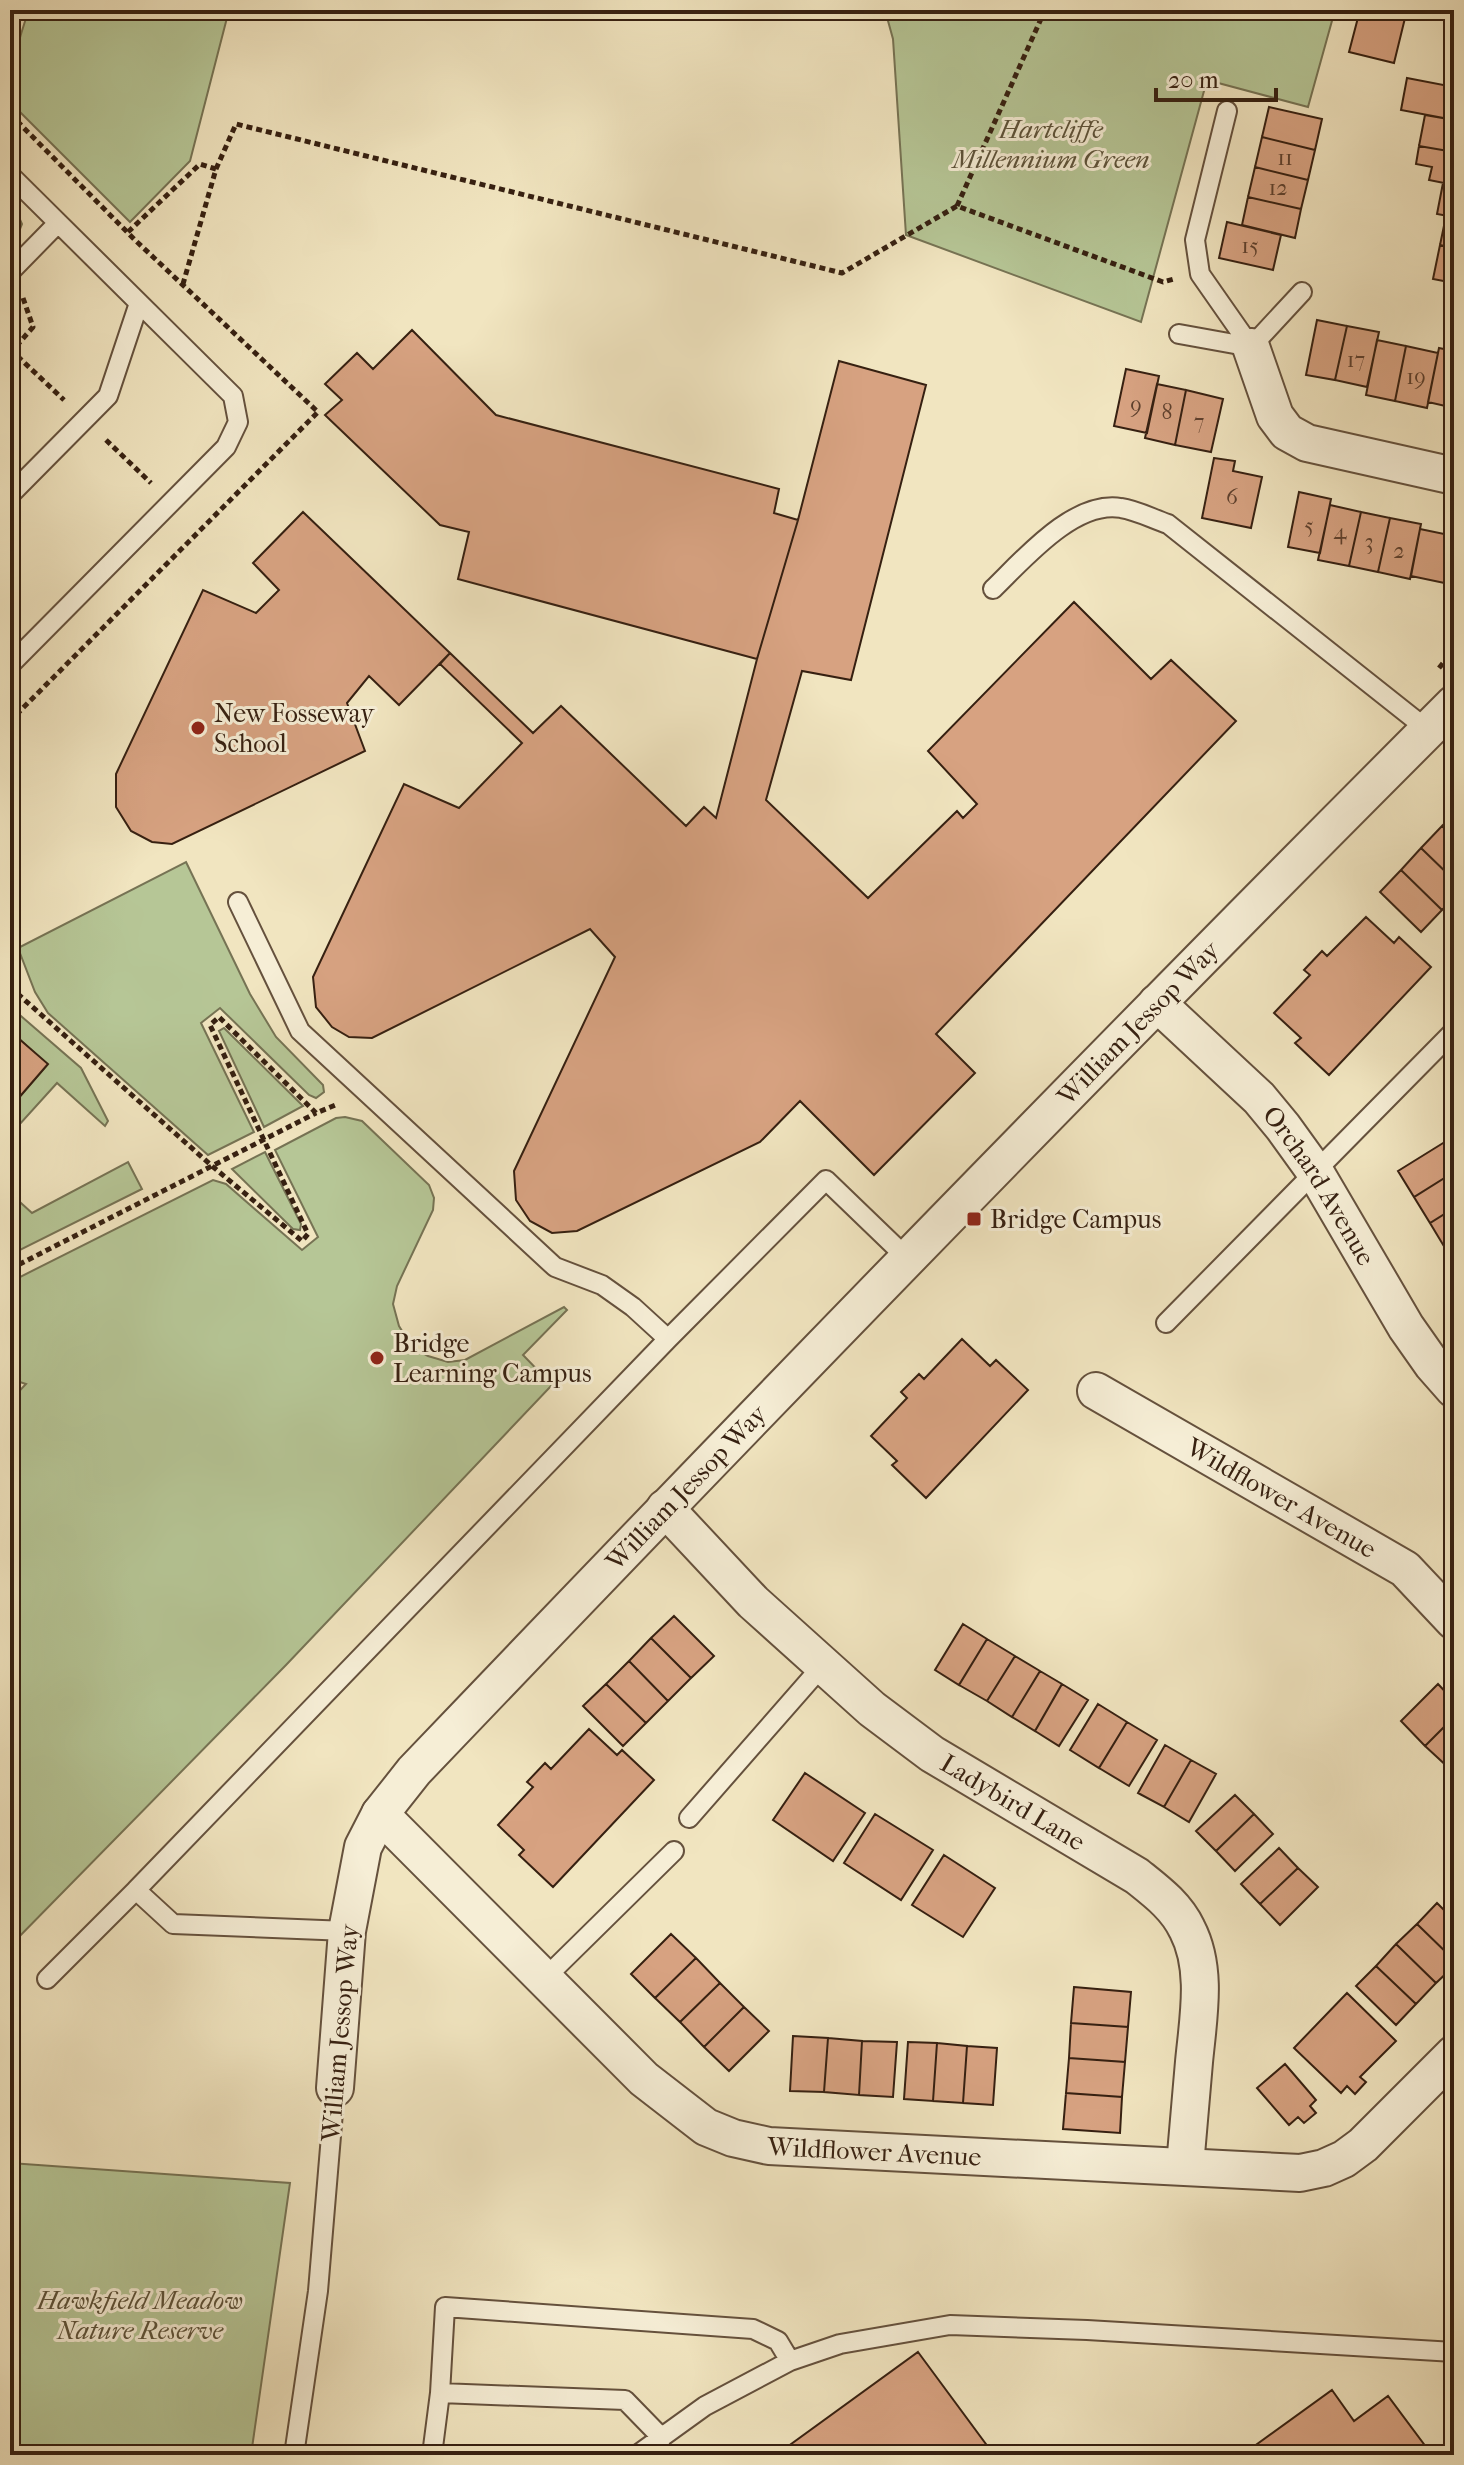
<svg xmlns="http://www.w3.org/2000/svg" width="1464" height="2465" viewBox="0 0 1464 2465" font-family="'IM FELL French Canon',serif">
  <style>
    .green { fill: #b6c696; stroke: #767354; stroke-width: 2 }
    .building { fill: #d7a281; stroke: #362011; stroke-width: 2 }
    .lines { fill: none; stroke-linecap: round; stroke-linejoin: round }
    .service-casing { stroke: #65513d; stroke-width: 22 }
    .minor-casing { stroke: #65513d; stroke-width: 40 }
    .path { stroke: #362011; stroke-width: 5; stroke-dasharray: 6 4; stroke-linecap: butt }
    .service { stroke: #f6eed6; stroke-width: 18 }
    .minor { stroke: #f6eed6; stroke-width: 36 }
    .poi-dot { fill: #8f2418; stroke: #f6eed6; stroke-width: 3 }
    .labels { text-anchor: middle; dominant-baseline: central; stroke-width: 6; stroke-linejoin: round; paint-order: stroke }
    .number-label { font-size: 22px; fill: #5e402d }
    .park-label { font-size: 26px; font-style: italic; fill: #5c5239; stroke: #f6eed6 }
    .poi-label { font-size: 26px; fill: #362011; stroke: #f6eed6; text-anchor: start }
    .street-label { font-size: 26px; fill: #362011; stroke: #f6eed6 }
  </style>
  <rect width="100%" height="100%" fill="#f1e5c0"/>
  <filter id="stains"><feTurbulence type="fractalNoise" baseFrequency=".0025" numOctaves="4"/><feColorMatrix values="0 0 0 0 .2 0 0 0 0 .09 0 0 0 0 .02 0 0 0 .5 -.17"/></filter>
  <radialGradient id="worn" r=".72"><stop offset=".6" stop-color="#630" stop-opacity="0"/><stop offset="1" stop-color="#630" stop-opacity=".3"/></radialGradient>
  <!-- green -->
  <path class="green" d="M29,10h200l-39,151 -60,61 -120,-120c0,-32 8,-62 19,-92z
    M885,10h450l-27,97 -101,-27 -66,242 -235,-87 -13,-196z
    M10,208l8,7 4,9 -4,10 -8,8z
    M186,862l64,132 26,43 47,48 1,7 -8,6 -7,-3 -89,-87 -19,15 53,109 -46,23 -160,-142 -13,-21 -17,-44z
    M14,1010l67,58 27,53 -3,5 -48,-43 -47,52v-27l37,-43 -37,-35v-15z
    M224,1028l79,78 -39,21 -45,-96z
    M345,1117l17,4 67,64 5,13 -1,12 -36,76 -4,18 6,22 13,21 16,9 20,6 17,-2 99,-53 3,3 -44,45 29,30 -266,280 -276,281v-545l16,-17 -6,-2 -10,4v-104l203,-102 13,4 76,66 16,-13 -43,-87 61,-32z
    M265,1152l36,72 -1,6 -7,-1 -61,-60z
    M128,1162l14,27 -132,66v-62l22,20z
    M10,2163l280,20 -39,272h-241z"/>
  <!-- building -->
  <path class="building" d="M1360,10l45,8 -11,45 -45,-11z
    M1363,10h32l-1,6z
    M1407,78l47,9v33l-53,-10z
    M1269,107l53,12 -7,31 -53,-13z
    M1425,115l29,5v32l-35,-6z
    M1262,137l53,13 -7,30 -53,-13z
    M1419,146l35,6v33l-25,-5 3,-13 -16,-3z
    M1255,167l53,13 -7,29 -53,-12z
    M1443,183l11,2v32l-17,-3z
    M1248,197l53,12 -6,29 -53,-13z
    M1446,216l8,1v31l-14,-3z
    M1227,222l54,13 -8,35 -54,-12z
    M1440,245l14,3v35l-21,-4z
    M1317,320l30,6 -12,54 -29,-5z
    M1347,326l32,6 -12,55 -32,-7z
    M412,330l84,85 283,74 -5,24 24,7 -41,139 -299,-80 11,-47 -29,-7 -115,-110 17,-15 -17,-16 32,-31 16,16z
    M1377,340l29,6 -11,55 -29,-6z
    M1406,346l32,7 -11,55 -32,-7z
    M1439,348l15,3v57l-26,-6z
    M839,361l87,24 -75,295 -49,-9 -36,129 102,98 89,-87 6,7 14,-14 -49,-53 146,-149 77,77 20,-19 65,61 -300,313 39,39 -101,102 -74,-74 -40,41 -183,89 -25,2 -22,-12 -14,-21 -2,-29 101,-214 -25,-28 -218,109 -23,-1 -17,-10 -16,-20 -3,-30 91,-193 55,24 63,-65 -82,-79 10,-11 83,80 28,-27 125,120 18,-19 12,11 41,-159 41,-139z
    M1126,369l33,7 -12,57 -33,-7z
    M1157,384l29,6 -11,55 -30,-7z
    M1186,390l37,9 -12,53 -36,-7z
    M1214,458l21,3 -2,10 29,6 -11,51 -49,-10z
    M1299,492l32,7 -11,54 -32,-6z
    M1330,505l31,7 -12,54 -31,-6z
    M303,512l147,141 -51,52 -30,-29 -22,27 18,48 -193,93 -20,-2 -21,-11 -15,-24v-33l87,-184 53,23 23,-23 -26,-27z
    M1361,512l29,6 -12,54 -29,-6z
    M1390,518l31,6 -11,55 -32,-7z
    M1420,529l34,7v49l-43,-9z
    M1454,814v24l-12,-12z
    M1442,826l12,12v42l-33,-32z
    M1421,848l33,32v18l-12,12 -41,-40z
    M1401,870l41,40 -21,22 -41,-40z
    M1366,917l28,26 5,-6 32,30 -102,108 -34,-32 6,-5 -27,-25 36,-38 -6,-5 18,-19 5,5z
    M10,1031l38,33 -38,44z
    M1448,1140l6,8v24l-40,25 -16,-26z
    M1454,1172v36l-24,15 -16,-26z
    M1454,1208v35l-9,5 -15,-25z
    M1454,1243v19l-9,-14z
    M962,1339l28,27 6,-6 32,30 -102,108 -34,-33 5,-4 -26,-25 36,-38 -6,-6 18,-18 5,5z
    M674,1616l40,40 -23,22 -40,-40z
    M963,1624l24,15 -28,46 -24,-15z
    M651,1638l40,40 -23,23 -39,-40z
    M987,1639l28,17 -28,45 -28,-16z
    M1015,1656l25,15 -28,46 -25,-16z
    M629,1661l39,40 -22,22 -40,-39z
    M1040,1671l22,13 -27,47 -23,-14z
    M606,1684l40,39 -23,23 -40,-40z
    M1062,1684l26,16 -29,46 -24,-15z
    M1438,1684l16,17v16l-29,29 -24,-25z
    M1098,1704l29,18 -28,46 -29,-18z
    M1454,1717v48l-4,4 -25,-23z
    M1127,1722l30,18 -28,46 -30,-18z
    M589,1729l28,26 5,-5 32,30 -101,107 -34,-32 5,-5 -26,-25 35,-38 -6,-5 18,-19 6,6z
    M1165,1745l26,15 -27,47 -26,-14z
    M1191,1760l25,14 -27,48 -25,-15z
    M805,1773l60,40 -32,48 -60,-41z
    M1235,1795l19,19 -38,37 -20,-20z
    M875,1814l58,36 -32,50 -57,-37z
    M1254,1814l19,20 -38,37 -19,-20z
    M1279,1848l19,20 -38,36 -19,-20z
    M944,1855l51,33 -32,49 -51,-32z
    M1298,1868l20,19 -38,38 -20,-21z
    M1437,1903l17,17v40l-37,-36z
    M1417,1924l37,36v6l-18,17 -40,-39z
    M671,1934l25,24 -41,40 -24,-24z
    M1396,1944l40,39 -20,21 -40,-38z
    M696,1958l24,25 -40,39 -25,-24z
    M1376,1966l40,38 -20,21 -40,-39z
    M720,1983l24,24 -40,40 -24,-25z
    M1074,1987l57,5 -3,35 -57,-4z
    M1347,1993l49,48 -36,36 6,5 -11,12 -8,-8 -6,7 -47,-45z
    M744,2007l25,24 -40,40 -25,-24z
    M1071,2023l57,4 -3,35 -56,-4z
    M793,2036l35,2 -4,54 -34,-1z
    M828,2038l34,3 -3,54 -35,-3z
    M862,2041l35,1 -4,55 -34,-2z
    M908,2042l29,1 -4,58 -29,-2z
    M937,2043l30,3 -4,57 -30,-2z
    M967,2046l30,2 -4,57 -30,-2z
    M1069,2058l56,4 -3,35 -56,-4z
    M1285,2064l31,36 -6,6 6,7 -12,10 -6,-6 -9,8 -32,-37z
    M1066,2093l56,4 -2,36 -57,-4z
    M918,2352l76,103h-218z
    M1332,2390l22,31 34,-25 44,59h-190z"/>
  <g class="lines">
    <!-- service casing -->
    <g class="service-casing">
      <path id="service" d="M1227,111l-32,129 5,34 51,73
        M10,175l223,221 5,26 -12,25 -216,218
        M10,272l48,-49
        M1179,334l72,13 51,-55
        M10,495l98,-99 31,-93
        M993,589c31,-30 81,-89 128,-81 15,2 32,11 47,16l260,206
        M238,902l62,129 255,236 47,18 31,22 35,32
        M1166,1323l285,-289
        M689,1818l134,-153
        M347,1931l-174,-7 -37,-34 532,-551 158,-159 82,79
        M47,1979l89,-89
        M544,1979l130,-128
        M440,2393l185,7 37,38
        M294,2455l24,-164 17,-203
        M432,2455l8,-62 5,-86 308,22 25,12 12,20 50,-17 110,-19 137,5 367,22
        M637,2455l68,-49 85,-45"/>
    </g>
    <!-- minor casing -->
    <g class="minor-casing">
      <g id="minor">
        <path d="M1251,347l24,69 12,16 20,11 147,33"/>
        <path id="s1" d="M1157,1003l102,95 24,29 31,43 92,157 26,37 22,25"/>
        <path id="s2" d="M1096,1391l309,178 49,52"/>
        <path id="s3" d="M665,1508l88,94 119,107 60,45 205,122c20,16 39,30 50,53 21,40 11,90 7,133 -3,35 -6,70 -9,104"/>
        <path id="s4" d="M380,1814l264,265 62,48 27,11 36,8 531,27 24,-5 20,-9 19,-14 91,-91"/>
        <path id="s5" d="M335,2088l12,-157 16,-84 17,-33 34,-43c343,-359 689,-716 1040,-1067"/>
      </g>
    </g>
    <!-- path -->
    <path class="path" d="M1449,10l5,15
      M10,41l10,-31
      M10,114l125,126 183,172 -308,309
      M216,169l20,-45 606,149 115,-67 206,76 11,-3
      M957,206l88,-196
      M128,232l72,-68 16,5 -33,115
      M23,298l10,29 -21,24 52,49
      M106,440l45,43
      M1439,668l15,-18
      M10,987l202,179 90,75 6,-7 -98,-209 9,-8 97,96 22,-9
      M10,1269l306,-156"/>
    <!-- service -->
    <use href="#service" class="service"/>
    <!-- minor -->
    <use href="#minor" class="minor"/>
  </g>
  <!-- markers -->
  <g class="poi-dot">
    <circle cx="198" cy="728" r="8"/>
    <rect x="966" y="1211" width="16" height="16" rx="4"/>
    <circle cx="377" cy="1358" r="8"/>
  </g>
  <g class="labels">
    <!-- number labels -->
    <g class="number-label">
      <text x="1285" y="158">11</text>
      <text x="1278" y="188">12</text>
      <text x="1250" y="246">15</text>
      <text x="1356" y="360">17</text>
      <text x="1416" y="377">19</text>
      <text x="1136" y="405">9</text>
      <text x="1167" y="412">8</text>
      <text x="1199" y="422">7</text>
      <text x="1232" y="497">6</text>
      <text x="1309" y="526">5</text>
      <text x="1340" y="532">4</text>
      <text x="1369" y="542">3</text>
      <text x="1399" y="551">2</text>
    </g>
    <!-- park labels -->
    <g class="park-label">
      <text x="1051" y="129">Hartcliffe<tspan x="1051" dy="30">Millennium Green</tspan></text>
      <text x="140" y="2300">Hawkfield Meadow<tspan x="140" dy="30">Nature Reserve</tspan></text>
    </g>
    <!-- poi labels -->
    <g class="poi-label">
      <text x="214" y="713">New Fosseway<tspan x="214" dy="30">School</tspan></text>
      <text x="990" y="1219">Bridge Campus</text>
      <text x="393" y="1343">Bridge<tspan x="393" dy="30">Learning Campus</tspan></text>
    </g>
    <!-- street labels -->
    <g class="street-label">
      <text stroke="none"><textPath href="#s5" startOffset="1376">William Jessop Way</textPath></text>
      <text stroke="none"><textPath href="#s1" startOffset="246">Orchard Avenue</textPath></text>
      <text stroke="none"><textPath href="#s5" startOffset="728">William Jessop Way</textPath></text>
      <text stroke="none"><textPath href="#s2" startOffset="214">Wildflower Avenue</textPath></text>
      <text stroke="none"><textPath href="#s3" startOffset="458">Ladybird Lane</textPath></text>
      <text transform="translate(340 2033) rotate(-85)">William Jessop Way</text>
      <text stroke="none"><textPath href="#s4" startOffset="624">Wildflower Avenue</textPath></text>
    </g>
  </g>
  <!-- margin -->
  <rect width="1464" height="2465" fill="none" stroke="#f1e5c0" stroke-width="40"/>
  <rect x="12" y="12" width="1440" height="2441" fill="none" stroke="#362011" stroke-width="4"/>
  <rect x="20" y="20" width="1424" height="2425" fill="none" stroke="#362011" stroke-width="2"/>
  <!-- scale -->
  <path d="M1156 88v12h120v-12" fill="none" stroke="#362011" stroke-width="4"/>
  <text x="1168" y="88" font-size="24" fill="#362011" stroke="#f6eed6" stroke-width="6" paint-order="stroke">20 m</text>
  <rect width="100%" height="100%" filter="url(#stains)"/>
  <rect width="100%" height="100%" fill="url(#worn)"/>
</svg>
